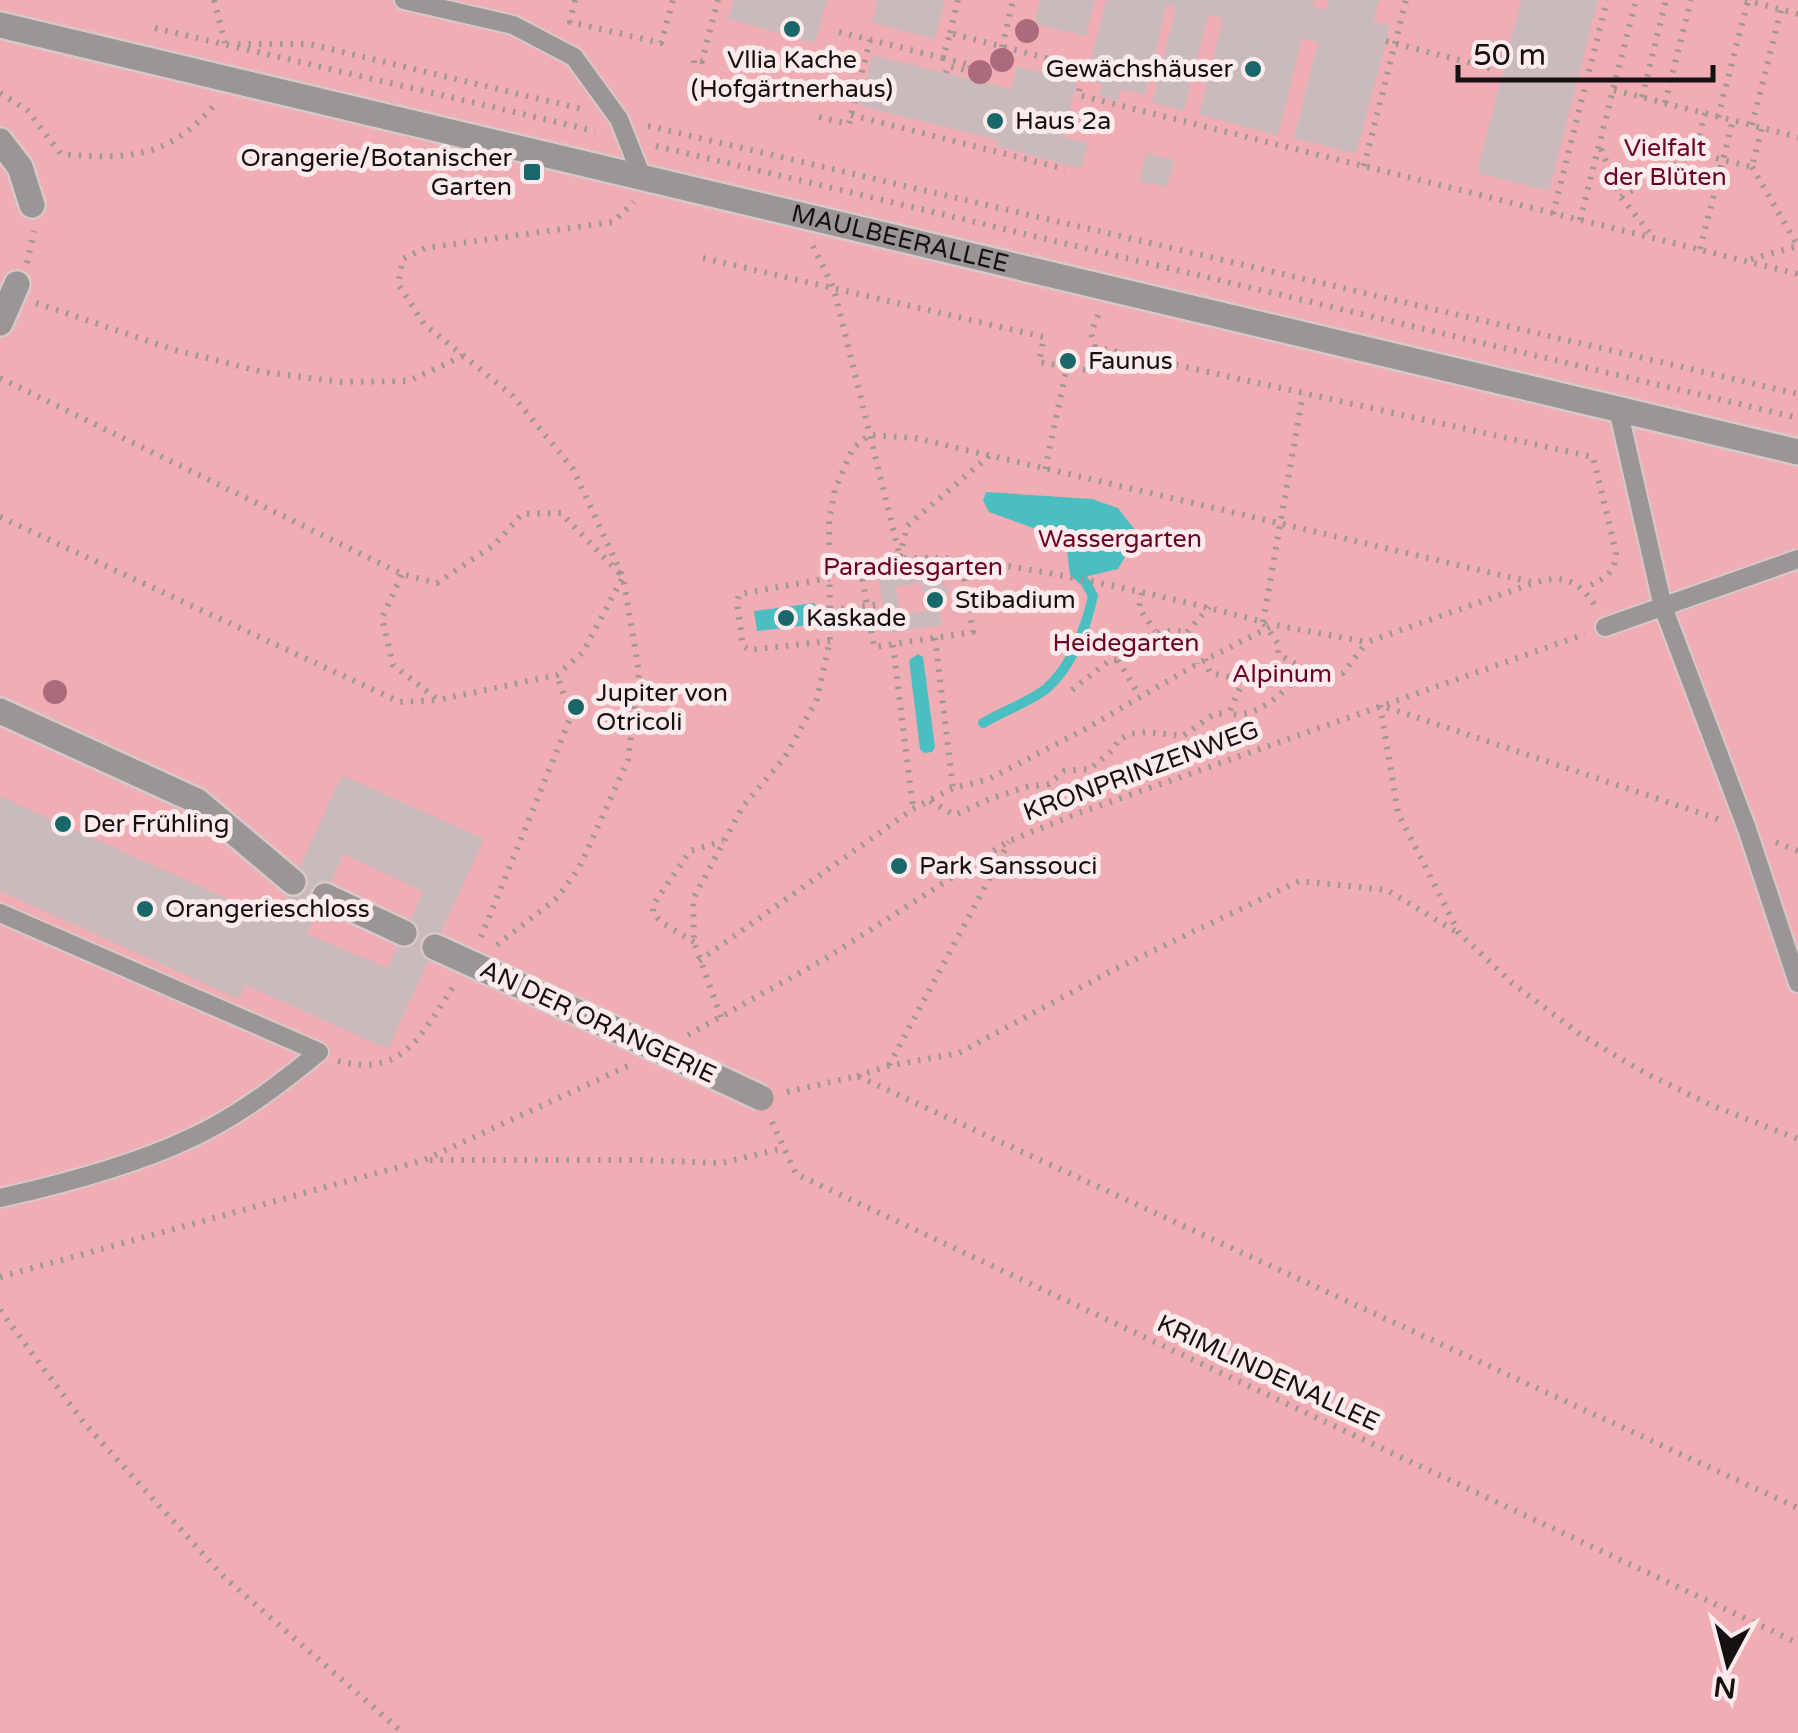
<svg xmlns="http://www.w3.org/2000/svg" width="1798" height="1733" viewBox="0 0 1798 1733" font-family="'Varela Round',sans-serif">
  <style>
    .green { fill: #f0aeb4 }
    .water { fill: #4bbec2 }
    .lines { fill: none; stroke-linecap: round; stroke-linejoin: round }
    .stream { stroke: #4bbec2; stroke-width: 10 }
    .building { fill: #cbbabc; fill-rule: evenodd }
    .service-casing { stroke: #d7c8c9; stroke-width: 22 }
    .pedestrian-casing { stroke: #d7c8c9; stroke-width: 30 }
    .tertiary-casing { stroke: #d7c8c9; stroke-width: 30 }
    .path { stroke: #a29696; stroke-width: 6; stroke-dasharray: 2.5 8; stroke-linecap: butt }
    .service { stroke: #9c9595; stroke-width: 18 }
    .pedestrian { stroke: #9c9595; stroke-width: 25 }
    .tertiary { stroke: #9c9595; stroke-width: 25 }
    .pedestrian-bridge-casing { stroke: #d7c8c9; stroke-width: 30; stroke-linecap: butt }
    .pedestrian-bridge { stroke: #9c9595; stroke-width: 25 }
    .tree { fill: #ac6b7d }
    .poi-dot { fill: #196769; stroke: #fcebec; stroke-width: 4 }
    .labels { text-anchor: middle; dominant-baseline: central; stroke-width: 10; stroke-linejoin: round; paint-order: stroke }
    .poi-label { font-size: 25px; fill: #161010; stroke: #fcebec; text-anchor: start }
    .park-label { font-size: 25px; fill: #6b0323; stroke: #fcebec }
    .street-label { font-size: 25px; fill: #161010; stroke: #fcebec }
  </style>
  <rect width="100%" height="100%" fill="#fcebec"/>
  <!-- green -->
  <path class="green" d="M0,0h1798v1733h-1798z"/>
  <!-- water -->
  <path class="water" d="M986,492l106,7 26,9 17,22 -6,20 -11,19 -30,7 -2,7 -6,1 -10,-9 -3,-25 -23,-18 -55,-20 -6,-12z
    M814,603l5,10 -2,11 -60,7 -3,-20z
    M918,654l5,3 12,90 -3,5 -8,1 -4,-4 -11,-89z"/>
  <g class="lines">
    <!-- stream -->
    <path class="stream" d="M983,723c20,-12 47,-21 64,-35 25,-22 39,-61 46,-92l-7,-13"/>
  </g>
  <!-- building -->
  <path class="building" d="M733,0h94l-12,43 -87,-24z
    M877,0h68l-10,39 -63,-16z
    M1040,0h55l-9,36 -52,-12z
    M1106,0h209l-2,7 13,3 2,-10h51l-6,22 17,4 -34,128 -62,-16 24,-96 -16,-4 -24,97 -79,-20 24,-97 -15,-3 -24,96 -32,-8 24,-96 -9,-2 -22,90 -24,-6 -3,12 -19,-5 3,-12 -16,-4z
    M1521,0h77l-49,191 -72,-18z
    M872,55l139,34 6,-23 60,15 -14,56 25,6 -7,26 -84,-23 1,-6 -138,-34z
    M1146,153l28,7 -7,27 -28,-6z
    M933,565l3,17 6,-1 8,11 -5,6 1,4 -7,1 3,22 -55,8 -9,-60zM921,583l5,28 -26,4 -4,-28z
    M342,775l142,64 -96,210 -142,-64 -7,14 -239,-108v-95l275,124zM344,854l79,37 -35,77 -81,-34z"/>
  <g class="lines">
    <!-- service casing -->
    <g class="service-casing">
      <path id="service" d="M404,0l109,25 61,32 45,62 23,58
        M1618,409l45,198 84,222 51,154
        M1605,627l193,-68
        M0,913l319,139c-40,33 -81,64 -128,86 -59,28 -128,46 -191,60"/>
    </g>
    <!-- pedestrian casing -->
    <g class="pedestrian-casing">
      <path id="pedestrian" d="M0,141l20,26 12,38
        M0,323l17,-39
        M0,711l197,90 96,81
        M325,896l79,37
        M435,947l134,61"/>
    </g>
    <!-- tertiary casing -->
    <g class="tertiary-casing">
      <g id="tertiary">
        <path id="s1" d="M0,25l1798,427"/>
      </g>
    </g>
    <!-- path -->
    <path class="path" d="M214,0l12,47
      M575,0l-5,22 91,21 12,-43
      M1745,0l53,14
      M155,28l440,103
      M839,32l104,26 7,-25 135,35 -7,27 720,179
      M950,33l8,-33
      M1386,41l108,28
      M238,44h71l273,65
      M1002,47l11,-47
      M943,58l28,7
      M694,63v-4l8,2 16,-61
      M946,73l2,-7 21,5 2,-6
      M1614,90l184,47
      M0,93l27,17 34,44c68,6 109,4 155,-51
      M1642,97l24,-97
      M1665,103l26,-103
      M1705,113l-10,40 57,14 10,-39
      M851,115l214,54
      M819,117l30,7 21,-84
      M1718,117l30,-116
      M1752,125l29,-115
      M648,126l1150,268
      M656,146l1142,272
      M1601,149l20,48 31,39
      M1364,166l42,-166
      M1752,167l46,79
      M1621,197l74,-44
      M1553,214l54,-214
      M1580,220l56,-220
      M813,246l21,43 66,268
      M1700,249l33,-129
      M703,258l341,79 -5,25 52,9 4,-24 498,110 23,95c0,22 -13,27 -32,36
      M1751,259l47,-13
      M27,263l7,-32
      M36,303l139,47 88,22 79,10 66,-1 55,-25
      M1095,347l-4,-14 7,-18
      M0,378l402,196 35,9 57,-38 28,-31 39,-1 62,64 -40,75 -26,23 -119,25 -45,-35 -11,-47 20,-44
      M1045,469l22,-102
      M0,517l400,185 38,-2
      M900,556l7,-30 83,-71
      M961,558l12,74 -99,15 -14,-84c74,-12 127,-1 199,12 69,13 137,29 204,47l16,23 -1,9 25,14
      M1142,593l-3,15 16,23
      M831,610l52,-6
      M1263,622l40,-228
      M1187,632l22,-25
      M935,638l18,150
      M830,641l-81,9 -6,-4 -6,-43 2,-9 91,-16
      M893,645l20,164
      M1205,659l5,14 20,4 11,9 -12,27c24,9 63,-25 74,-45l30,7 10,-2 24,-31
      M1118,660l21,35
      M1072,690l38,-30h8c20,-24 40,-32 69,-28l8,17 2,15
      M930,801l25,14 34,-16 38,-12 22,-3 15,-13 26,-2 24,-20 4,-9 11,-6 18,-2 36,4 31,-22 15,-1
      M1718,819l-338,-114 18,108 61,120 53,50 69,52 64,38 66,32 87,34
      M1776,842l22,9
      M481,937l90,-221 -14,-41
      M694,942l-33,-20 -8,-9v-8l37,-54 33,-10
      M497,945l60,-47 22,-30 49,-108 11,-88 -16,-95 -50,-108 -60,-73 -89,-72 -26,-40 5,-25 22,-11 188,-26 21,-20
      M699,961l214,-152 40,-21 36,-9 98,-51 110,-64 77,-39 93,17 167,-59
      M721,1017l-27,-75 -1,-43 50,-93 42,-49 32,-58 13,-58 -1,-120 6,-32 18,-41 16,-13 46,3 620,145c29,-10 45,-1 61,24
      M688,1035l140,-78 181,-116 67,-27 509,-180
      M338,1061c66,17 83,-27 115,-74
      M889,1065l120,-223
      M857,1076l31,-10 71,-13 154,-83 186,-89 88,9 71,43
      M787,1092l70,-16 941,432
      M772,1122l24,52 1002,469
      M430,1160h209l83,3 62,-15
      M0,1277l424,-117 204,-94
      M0,1310l84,113 140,154 179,156"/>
    <!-- service -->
    <use href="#service" class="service"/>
    <!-- pedestrian -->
    <use href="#pedestrian" class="pedestrian"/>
    <!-- tertiary -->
    <use href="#tertiary" class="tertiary"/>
    <!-- pedestrian-bridge casing -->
    <g class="pedestrian-bridge-casing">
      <path id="pedestrian-bridge" d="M569,1008l192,90"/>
    </g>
    <!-- pedestrian-bridge -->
    <use href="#pedestrian-bridge" class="pedestrian-bridge"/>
  </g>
  <!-- trees -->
  <g class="tree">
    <circle cx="1027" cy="31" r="12"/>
    <circle cx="1002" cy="60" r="12"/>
    <circle cx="980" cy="72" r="12"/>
    <circle cx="55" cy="692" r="12"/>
  </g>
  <!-- markers -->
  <g class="poi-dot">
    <circle cx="792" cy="29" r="10"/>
    <circle cx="1253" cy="69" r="10"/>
    <circle cx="995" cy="121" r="10"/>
    <rect x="522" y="162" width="20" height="20" rx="5"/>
    <circle cx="1068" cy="361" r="10"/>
    <circle cx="935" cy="600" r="10"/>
    <circle cx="786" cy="618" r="10"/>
    <circle cx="576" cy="707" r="10"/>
    <circle cx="63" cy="824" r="10"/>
    <circle cx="899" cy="866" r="10"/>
    <circle cx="145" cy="909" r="10"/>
  </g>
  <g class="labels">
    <!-- poi labels -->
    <g class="poi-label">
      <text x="792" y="60" text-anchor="middle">Vllia Kache<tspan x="792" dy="29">(Hofgärtnerhaus)</tspan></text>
      <text x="1233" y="69" text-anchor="end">Gewächshäuser</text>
      <text x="1015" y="121">Haus 2a</text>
      <text x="512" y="158" text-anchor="end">Orangerie/Botanischer<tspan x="512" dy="29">Garten</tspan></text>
      <text x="1088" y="361">Faunus</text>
      <text x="955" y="600">Stibadium</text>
      <text x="806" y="618">Kaskade</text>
      <text x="596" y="693">Jupiter von<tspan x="596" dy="29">Otricoli</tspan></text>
      <text x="83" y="824">Der Frühling</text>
      <text x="919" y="866">Park Sanssouci</text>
      <text x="165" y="909">Orangerieschloss</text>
    </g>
    <!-- park labels -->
    <g class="park-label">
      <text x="1665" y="148">Vielfalt<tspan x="1665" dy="29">der Blüten</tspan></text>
      <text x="1120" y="539">Wassergarten</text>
      <text x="913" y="567">Paradiesgarten</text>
      <text x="1126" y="643">Heidegarten</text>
      <text x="1282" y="674">Alpinum</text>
    </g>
    <!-- street labels -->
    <g class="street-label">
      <text stroke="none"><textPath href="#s1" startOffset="925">MAULBEERALLEE</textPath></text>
      <text transform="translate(1141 771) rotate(-20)">KRONPRINZENWEG</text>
      <text transform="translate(598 1022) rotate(25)">AN DER ORANGERIE</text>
      <text transform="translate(1268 1373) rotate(25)">KRIMLINDENALLEE</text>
    </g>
  </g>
  <!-- north arrow -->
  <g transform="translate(1728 1663) rotate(187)" stroke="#fcebec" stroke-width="8" paint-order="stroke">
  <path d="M0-8L18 38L0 25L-18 38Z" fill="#161010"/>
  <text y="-15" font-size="28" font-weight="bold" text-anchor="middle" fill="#161010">N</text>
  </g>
  <!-- scale -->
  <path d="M1458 65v15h255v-15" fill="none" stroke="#161010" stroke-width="5"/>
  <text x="1473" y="65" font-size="30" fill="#161010" stroke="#fcebec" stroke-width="8" paint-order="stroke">50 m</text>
</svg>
